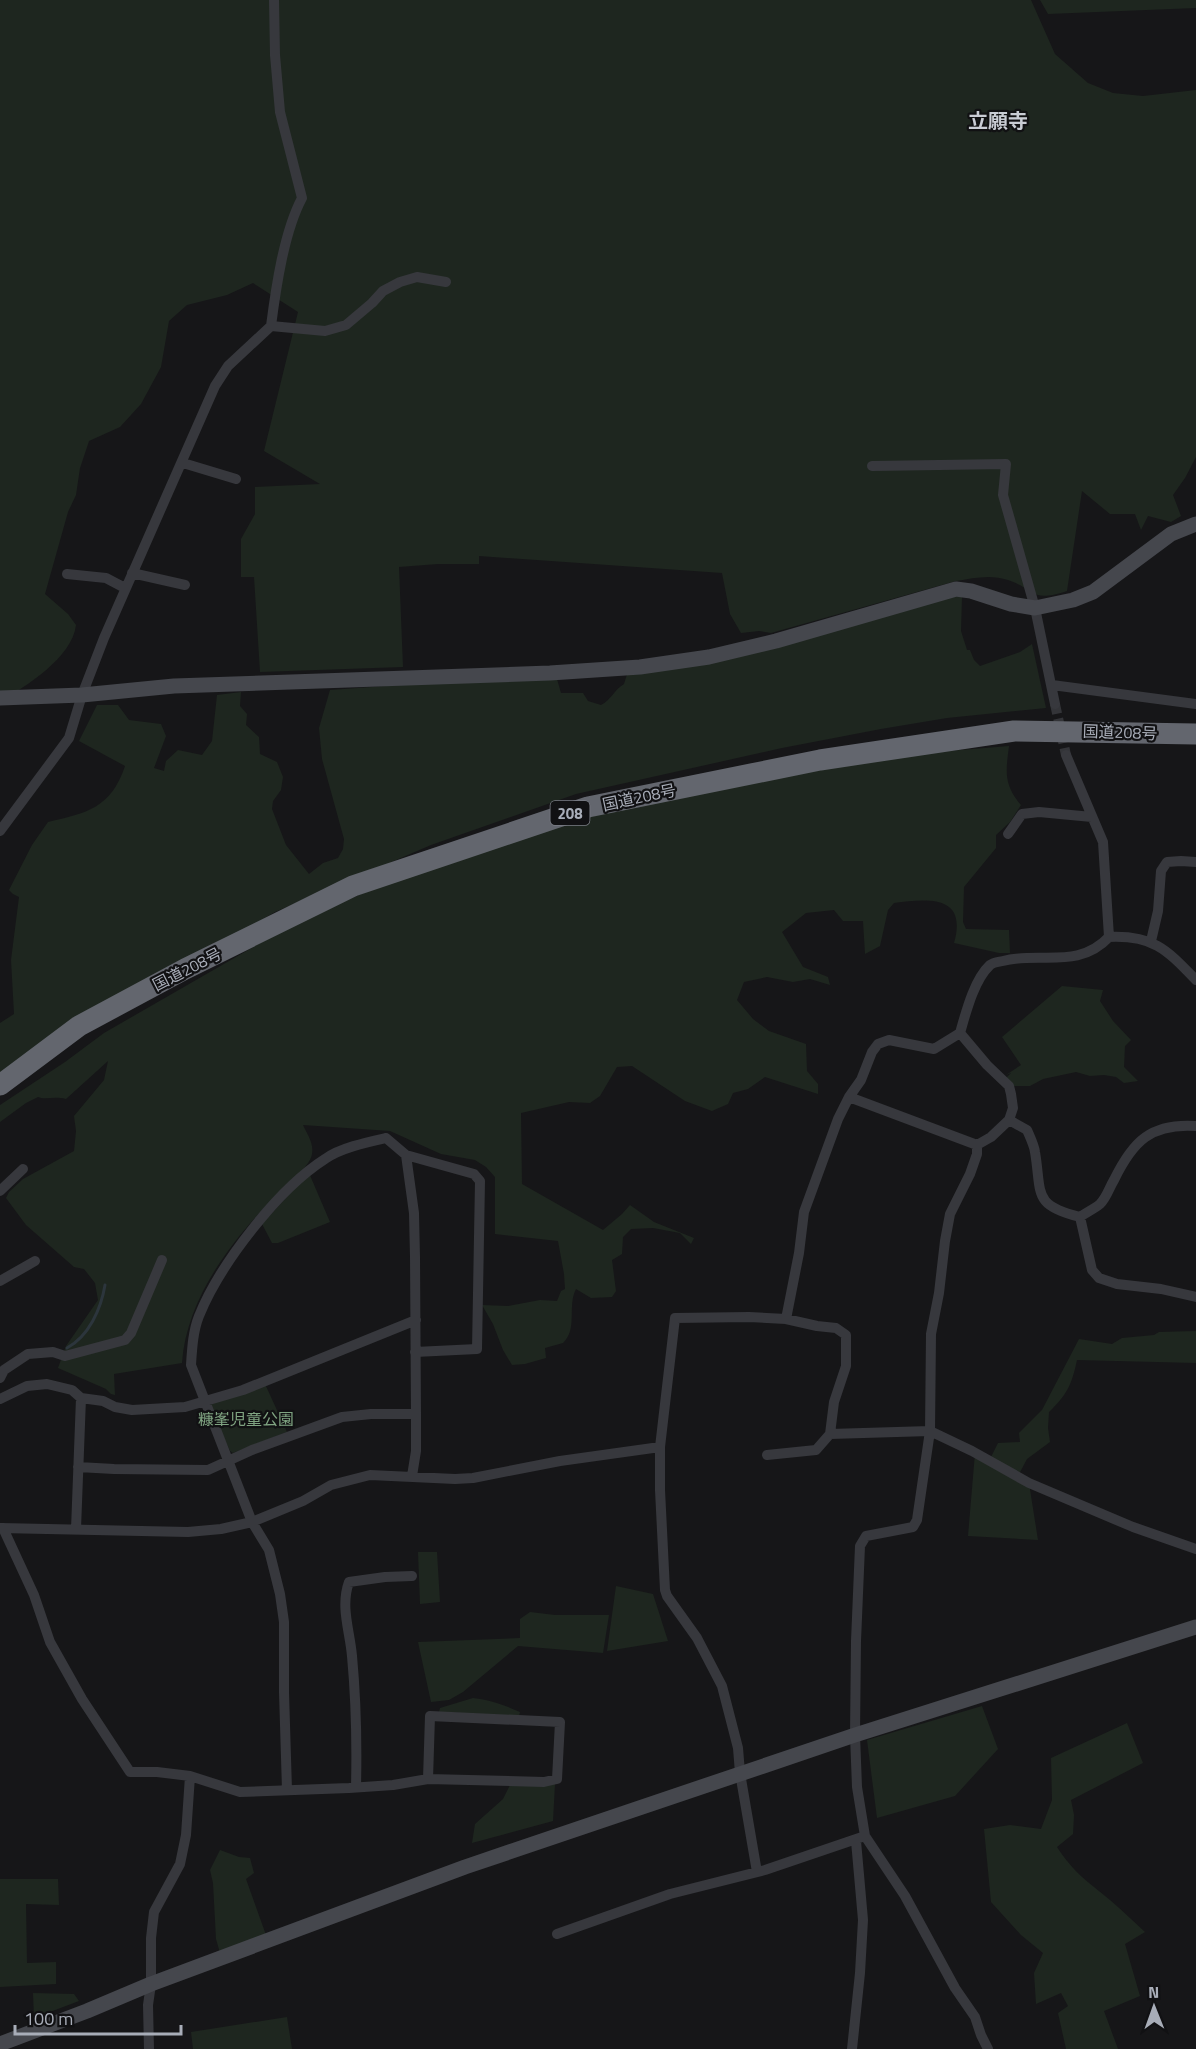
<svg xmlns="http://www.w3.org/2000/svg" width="1196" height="2049" viewBox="0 0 1196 2049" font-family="'Titillium Web','Noto Sans JP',sans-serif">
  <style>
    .green { fill: #1e261f }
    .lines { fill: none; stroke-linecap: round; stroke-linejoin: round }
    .stream { stroke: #2c353c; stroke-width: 3 }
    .street-tunnel { stroke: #333438; stroke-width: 10; stroke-dasharray: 10 5; stroke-linecap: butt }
    .street { stroke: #37383d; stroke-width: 10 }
    .secondary { stroke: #45474d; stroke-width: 15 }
    .highway { stroke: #63666e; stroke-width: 21 }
    .labels { text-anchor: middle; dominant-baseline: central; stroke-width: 4.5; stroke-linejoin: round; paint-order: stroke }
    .shield { fill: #111113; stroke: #7b7e86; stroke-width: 1.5 }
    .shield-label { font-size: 15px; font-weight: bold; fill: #a8adb8 }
    .street-label { font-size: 16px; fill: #a8adb8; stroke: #111113 }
    .park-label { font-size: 16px; fill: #7fa381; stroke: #111113 }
    .quarter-label { font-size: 20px; font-weight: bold; fill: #c9ccd4; stroke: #111113 }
  </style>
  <rect width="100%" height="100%" fill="#161618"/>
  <!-- green -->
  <path class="green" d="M0,0h1031l24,54 33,29 25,10 30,3 53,-6v367l-11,21 -12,17 8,21 -10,6 -23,-6 -7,14 -6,-16h-25l-28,-23 -15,100c-36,12 -30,-1 -59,-11 -17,-6 -35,-2 -52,1l-185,52 -12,-2 -18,2 -11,-19 -8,-41 -243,-17v8h-41l-39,3 4,100 -143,5 -6,-95h-13v-38l14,-25v-27l65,-3 -56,-33 34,-139 -45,-29 -26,12 -40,10 -18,16 -8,46 -20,37 -21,23 -31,14 -9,27 -4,27 -8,17 -23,82 23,20 8,11c-4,33 -50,61 -76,77z
    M1040,0h156v8l-148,6z
    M960,595l2,2 -1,34 6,19h3l4,10 6,6 40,-14 12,-8 14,64 -99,10 -66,11 -99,19 -206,46 -145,51 -156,67 -275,161v-50l14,-9 -3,-54 8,-63 -6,-3 -4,-4 23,-45 16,-23c39,-9 63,-14 77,-56l-46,-25 18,-36h21l11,15 32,4 5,12 -12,32 10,3 2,-10 12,-11 24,5 10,-14 5,-46 24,-3 -1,14 7,8 -1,11 13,12 1,17 17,8 6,15 -2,13 -8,11 -1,8 14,36 23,29 14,-11 15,-5 5,-9 1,-10 -22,-80 -3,-31 11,-38 222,-16 5,5 4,14h22l5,8 13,4c10,-5 13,-15 23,-21l4,-13z
    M1009,746c-3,25 -6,38 12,59l-11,17 -14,13v13l-32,39 -1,35 3,7 43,1 1,23h-11l-45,-10c14,-49 -27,-44 -60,-40l-6,7 -8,36 -15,8 -2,-33h-20l-9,-11 -28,3 -24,19 21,35 25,10 2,8 -20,-6 -17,3 -26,-5 -23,5 -7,18 16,19 16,12 37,13 1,27 11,13v10l-53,-17 -17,12 -15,4 -5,11 -16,7 -27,-10 -53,-35 -15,1 -17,29 -10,7 -21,-1 -48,11 1,71 81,46 19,-16 8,-9 24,17 40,16 -3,6 -11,-11 -27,-5 -22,1 -8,8 -1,17 -10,6 4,31 -4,6 -21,1 -15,-9c-9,17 2,40 -13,54l-18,5 1,10 -21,6 -13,1 -9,-15 -10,-26 -11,-19 26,1 32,-6 17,1 4,-10 4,-2 -1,-15 -6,-33 -63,-7v-57l-9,-10 -11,-7 -34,-6 -51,-23 -87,-6c4,9 11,18 9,29 -2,14 -32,37 -42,48 -42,42 -84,100 -88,161l-68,11 1,21 -4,-1 -5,-5 -48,-21 8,-22 32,-46 -3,-17 -11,-14 -10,-2 -48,-42 -20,-27 3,-6 14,-13 51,-28 2,-20 -2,-15 30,-36 4,-19 -42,38c-12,-3 -21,1 -28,-2l-12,6 -26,19v-17l65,-43 39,-29 191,-110 73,-32 216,-73 198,-42 154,-24z
    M1062,986l41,4 -3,11 13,20 18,19 -6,6 -1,21 14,14 -14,2 -8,-6 -12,-2 -14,1 -14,-4 -33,7 -13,7h-21l-5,-6 7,-7 -5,2 15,-10 -19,-28z
    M309,1173l21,49 -52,21h-6l-10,-19z
    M1196,1331v32l-119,-3c-5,24 -10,35 -28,52l-1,16 2,14 -23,17 -9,17 11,7 9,57 -70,-4 7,-83 14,8 9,-18 22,-1 -1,-9 23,-23 37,-71 33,5 10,-6 32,-3 5,-3z
    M265,1384l22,48 -54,21 -3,-2 -21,-46z
    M418,1552h19l3,50 -20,2z
    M616,1586l37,8 15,47 -61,10z
    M530,1612l25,3h54l-6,38 -85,-7 -55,46 -14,8 -18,2 -13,-60 102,-4v-19z
    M473,1698c18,2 31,7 47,14l-1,4 -80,-4 1,-4z
    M982,1706l16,43 -43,47 -78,22 -10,-78z
    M1127,1723l16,40 -72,37 3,15 -1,19 -16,13c17,26 30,34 53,53 12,10 23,21 35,32l-20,12 15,52 -36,15 14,38h-52l-8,-36 10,-7 -7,-13 -25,11 -2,-31 9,-20 -22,-18 -30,-33 -7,-73 26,-4 31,4 11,-29 -1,-42z
    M555,1784l-2,37 -81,22 3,-19 28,-25 7,-14z
    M220,1850l19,7 11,1 4,15 -8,6 20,56 -46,18 -4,-14 -3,-56 -3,-13z
    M0,1879h58l1,26 -33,-1 1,59 29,-1v22l-56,3z
    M33,1993l41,1 5,7 -45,17z
    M287,2017l5,32h-99l-2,-17z"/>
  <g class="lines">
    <!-- stream -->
    <path class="stream" d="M67,1348c22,-12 34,-39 38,-63"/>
    <!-- street-tunnel -->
    <path class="street-tunnel" d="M1055,704l11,51"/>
    <!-- street -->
    <path class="street" d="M271,326l54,5 21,-6 26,-22 11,-12 17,-9 17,-5 29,5
      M183,463l53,16
      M872,466l134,-2 -3,31 32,113 20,96
      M132,573l53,12
      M67,574l39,4 19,10
      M1052,685l144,19
      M1066,755l37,87 6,95
      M0,831l69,-93 13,-43 22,-57 111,-252 13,-20 43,-40c5,-39 13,-94 31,-128l-22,-86 -5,-57 -1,-55
      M1008,834l14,-20 17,-2 53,5
      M1151,941l7,-30 3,-40 6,-9 14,-1 15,1
      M960,1033l27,32 22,21 2,8 2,14 -4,12 -18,17 -14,8v9l-7,20 -20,40 -5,27 -6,52 -8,41 -1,97 -13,89 -4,7 -47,9 -6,10 -4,95 -1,94 2,52 8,49 40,60 50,92 20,29 6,18 7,14
      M849,1097l128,48
      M1009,1120l18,10c3,7 7,15 8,22 7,42 -3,53 45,65 7,-5 14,-8 20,-13 7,-7 9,-16 14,-24 19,-39 37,-57 82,-54
      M406,1155l8,58 1,44 1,157v37l-4,25
      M0,1191l23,-22
      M1080,1217l12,53 7,8 18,6 44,5 35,8
      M0,1281l35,-20
      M786,1319l31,7 19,2 10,7v31l-12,36 -4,32
      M0,1378l4,-8 24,-16 25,-2 12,4 60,-16 6,-7 31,-73
      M0,1399l27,-13 20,-2 25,6 9,8 22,3 12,6 17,3 53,-3 58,-17 173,-70
      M767,1455l49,-5 14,-16 100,-3 42,20 57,32 104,44 63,22
      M78,1467l36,2 94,1 44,-20 90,-33 29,-3h45
      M0,1528l188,4 33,-3 31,-7 51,-21 28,-16 39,-10 85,4 18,-1 87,-17 100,-14
      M3,1528l31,67 16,47 32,57 48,73h27l33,4 50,16 109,-4 44,-3 35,-6 116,3 13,-3 3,-57 -130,-6 -2,63
      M76,1529l5,-131
      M356,1787c1,-43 0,-88 -4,-131 -2,-25 -12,-49 -3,-74l36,-5 27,-1
      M287,1790l-3,-98v-70l-4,-28 -11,-44 -17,-28 -61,-157c1,-16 2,-34 8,-49 21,-52 79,-127 126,-157 15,-11 43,-17 61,-21l20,17 68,19 6,7 -3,168 -62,3
      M757,1872l-17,-99 -2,-25 -16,-62 -25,-48 -30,-42 -2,-6 -5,-100v-43l15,-129 74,-1 37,2 13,-66 5,-41 34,-93 11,-22 12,-17 11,-28 6,-8 11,-4 45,9 26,-16c6,-21 14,-53 30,-68 4,-3 9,-3 13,-4 37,-10 75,9 106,-24 45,-2 58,13 87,43
      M557,1934l113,-40 95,-24 100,-34
      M149,2049l-1,-44 3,-21v-46l3,-26 26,-48 6,-29 4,-59
      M852,2049l8,-76 3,-53 -7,-79"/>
    <!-- secondary -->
    <path class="secondary" d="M0,698l82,-3 92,-9 376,-13 90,-6 69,-10 67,-16 180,-52 15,2 40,13 24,4 38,-8 20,-8 78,-58 25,-10
      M0,2044l87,-33 64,-27 314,-117 390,-132 341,-108"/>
    <!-- highway -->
    <path class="highway" d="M0,1085l79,-59 106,-57 168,-83 235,-79 232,-47 194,-29 182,3"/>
  </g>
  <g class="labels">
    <!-- shield labels -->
    <rect class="shield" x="550.5" y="801" width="39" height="24" rx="4.5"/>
    <g class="shield-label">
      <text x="570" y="813">208</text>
    </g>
    <!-- street labels -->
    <g class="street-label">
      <text transform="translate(1120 732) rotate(2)">国道208号</text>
      <text transform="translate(639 797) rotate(-12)">国道208号</text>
      <text transform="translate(187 969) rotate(-27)">国道208号</text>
    </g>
    <!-- park labels -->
    <g class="park-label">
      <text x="246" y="1419">糠峯児童公園</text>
    </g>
    <!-- quarter labels -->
    <g class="quarter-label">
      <text x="998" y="120">立願寺</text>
    </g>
  </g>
  <!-- north arrow -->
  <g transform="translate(1154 2007) rotate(359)" stroke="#111113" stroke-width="4.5" paint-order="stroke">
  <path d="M0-4.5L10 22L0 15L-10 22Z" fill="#a8adb8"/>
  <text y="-9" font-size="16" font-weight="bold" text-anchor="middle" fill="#a8adb8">N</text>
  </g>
  <!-- scale -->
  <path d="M15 2025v9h166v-9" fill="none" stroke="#a8adb8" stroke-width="3"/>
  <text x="24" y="2025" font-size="18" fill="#a8adb8" stroke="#111113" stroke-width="4.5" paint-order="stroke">100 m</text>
</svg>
